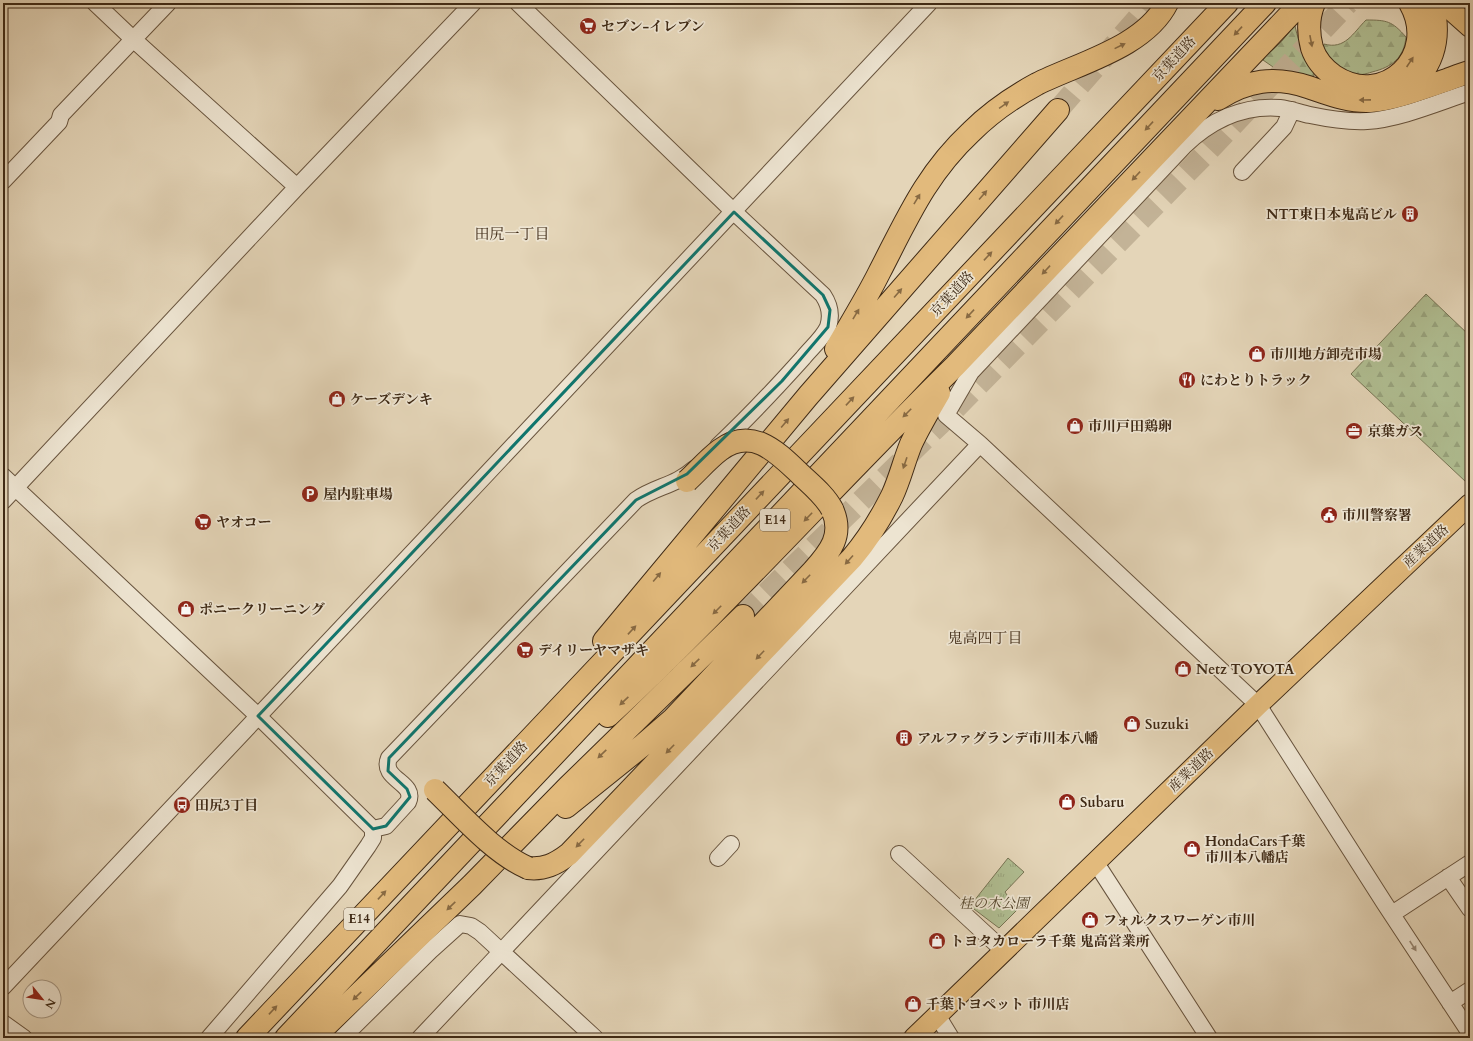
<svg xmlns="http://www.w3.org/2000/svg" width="1473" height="1041" viewBox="0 0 1473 1041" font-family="Cardo,'Noto Serif JP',serif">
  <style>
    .grass { fill: url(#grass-tufts); stroke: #777454 }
    .forest { fill: url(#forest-firs); stroke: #777454 }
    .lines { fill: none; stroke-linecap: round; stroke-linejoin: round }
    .highway-tunnel { stroke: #c3b397; stroke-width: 22; stroke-dasharray: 22 11; stroke-linecap: butt }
    .minor-casing { stroke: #68543e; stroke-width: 18 }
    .major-casing { stroke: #3e2915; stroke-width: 22 }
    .highway-casing { stroke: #3e2915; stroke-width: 24 }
    .minor { stroke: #ede4d1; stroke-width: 16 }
    .major { stroke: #e2ba7c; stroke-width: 20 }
    .highway { stroke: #e2ba7c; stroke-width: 22 }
    .highway-bridge-casing { stroke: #3e2915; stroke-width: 24; stroke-linecap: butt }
    .highway-bridge { stroke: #e2ba7c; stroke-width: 22 }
    .oneway { fill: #886a43 }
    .oneway2 { fill: #968673 }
    .marked { fill: none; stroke: #0f766e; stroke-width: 3; stroke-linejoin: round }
    .labels { text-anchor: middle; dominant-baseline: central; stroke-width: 3.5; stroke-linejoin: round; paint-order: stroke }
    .shield { fill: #ede4d1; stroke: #72614d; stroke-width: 1 }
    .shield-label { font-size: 13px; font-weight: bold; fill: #3e2915 }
    .poi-label { font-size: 14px; font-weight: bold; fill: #3e2915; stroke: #ede4d1; text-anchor: start }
    .street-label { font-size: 14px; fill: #3e2915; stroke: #ede4d1 }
    .park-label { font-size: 14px; font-style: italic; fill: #55472e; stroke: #ede4d1 }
    .neighbourhood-label { font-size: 15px; fill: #3e2915; stroke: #ede4d1 }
  </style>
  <defs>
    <pattern id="grass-tufts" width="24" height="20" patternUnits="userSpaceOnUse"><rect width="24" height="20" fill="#b0be92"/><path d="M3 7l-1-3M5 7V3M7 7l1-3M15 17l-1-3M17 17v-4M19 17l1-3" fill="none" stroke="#98a37d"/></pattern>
    <pattern id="forest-firs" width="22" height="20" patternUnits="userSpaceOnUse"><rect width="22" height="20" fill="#b0be92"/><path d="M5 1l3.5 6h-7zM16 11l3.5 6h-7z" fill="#98a37d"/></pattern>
  </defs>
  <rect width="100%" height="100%" fill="#e4d5b8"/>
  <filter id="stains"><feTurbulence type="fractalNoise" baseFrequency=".005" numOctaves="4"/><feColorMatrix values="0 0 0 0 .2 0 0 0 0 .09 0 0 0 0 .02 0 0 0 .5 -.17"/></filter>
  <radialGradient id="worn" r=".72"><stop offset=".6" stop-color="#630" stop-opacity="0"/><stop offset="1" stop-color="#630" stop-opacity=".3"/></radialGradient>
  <!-- grass -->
  <path class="grass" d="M1008,858l16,14 -19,20 12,18 -18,18 -29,-22z"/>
  <!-- forest -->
  <path class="forest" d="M1366,20c21,0 26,1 40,17 -2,21 -14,30 -34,35 -6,2 -14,4 -21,2 -11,-2 -21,-16 -29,-23l2,-7c21,6 29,-11 42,-24z
    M1295,26c2,10 5,18 9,27 3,8 10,14 10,23l-5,2 -33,-9 -13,-9c3,-7 9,-9 14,-14 7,-6 11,-14 18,-20z
    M1426,294l44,42v143l-4,3 -115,-108z"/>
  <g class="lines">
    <!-- highway-tunnel -->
    <path class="highway-tunnel" d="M1058,110l93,-107
      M743,616l197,-192 268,-273 140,-148"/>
    <!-- minor casing -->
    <g class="minor-casing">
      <path id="minor" d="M95,3l38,36 164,148
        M518,3l216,209 89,83c6,9 9,20 5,32 -5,11 -17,21 -25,31 -27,30 -55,60 -85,88
        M1470,92c-31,10 -70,27 -103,29 -19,1 -38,-2 -57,-6 -10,-2 -20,-6 -30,-7 -37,-3 -70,13 -96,38l-213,226 -25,43 34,29 278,261 127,199 85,129
        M1242,172l42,-45 8,-17
        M3,181l56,-59 2,-7 107,-112
        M3,476l255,240 115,113v9l-5,8 -28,40 -131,152
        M3,501l294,-314 176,-184
        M373,829l13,-3 22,-24c9,-20 -28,-22 -19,-44l247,-258c20,-14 39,-14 58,-31
        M899,854l105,97
        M718,858l13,-14
        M1096,863l113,175
        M1448,877l22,32
        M1392,914l78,-51
        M3,987c308,-328 619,-655 926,-984
        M1450,1003l20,-13
        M937,1015l14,23
        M3,1023l21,15
        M342,1038l88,-87 30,-27 11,2 9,6 115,106
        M420,1038l560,-594"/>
    </g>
    <!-- major casing -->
    <g class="major-casing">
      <path id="major" d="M1443,3l27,24
        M914,1038l344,-333 212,-201"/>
    </g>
    <!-- highway casing -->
    <g class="highway-casing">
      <path id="highway" d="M1314,3c-6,14 -6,30 -2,45 4,12 12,21 22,28 50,33 106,-20 76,-73
        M1400,92c33,-20 42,-53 32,-89
        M1218,99c29,-19 57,-23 90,-12 21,7 40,15 62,14 26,-2 52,-13 77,-21 8,-3 15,-6 23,-8
        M836,349c15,-26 30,-50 43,-76 28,-54 47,-99 92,-141 19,-19 42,-35 66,-48 42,-21 108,-37 130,-81
        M604,641l204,-245 250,-286
        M608,716c120,-112 230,-235 347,-350l346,-363
        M566,807l77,-62 30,-26 140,-148c17,-19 31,-36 19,-62
        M528,868c16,2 28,-4 41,-14l283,-296c16,-19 29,-40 40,-62 8,-17 12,-35 19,-52 8,-17 18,-34 28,-51
        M247,1038l980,-1035
        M286,1038l979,-1035
        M313,1038l159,-153 96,-98 175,-171"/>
    </g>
    <!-- minor -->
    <use href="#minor" class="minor"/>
    <!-- major -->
    <use href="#major" class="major"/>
    <!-- highway -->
    <use href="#highway" class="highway"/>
    <!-- highway-bridge casing -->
    <g class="highway-bridge-casing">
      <path id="highway-bridge" d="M687,481c11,-10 21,-22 33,-31 31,-23 55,0 77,21 12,12 27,23 35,38
        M435,790c27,26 59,63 93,78"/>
    </g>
    <!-- highway-bridge -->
    <use href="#highway-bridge" class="highway-bridge"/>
  </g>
  <!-- one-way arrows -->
  <defs><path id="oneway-solid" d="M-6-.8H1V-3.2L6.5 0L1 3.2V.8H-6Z"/></defs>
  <g class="oneway">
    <use href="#oneway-solid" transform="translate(1238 31) rotate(133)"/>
    <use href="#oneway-solid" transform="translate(1311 41) rotate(79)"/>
    <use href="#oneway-solid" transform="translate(1120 46) rotate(-26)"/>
    <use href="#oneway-solid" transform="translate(1410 62) rotate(-56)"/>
    <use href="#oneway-solid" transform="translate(1365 100) rotate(179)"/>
    <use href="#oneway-solid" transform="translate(1004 105) rotate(-35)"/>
    <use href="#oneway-solid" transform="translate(1149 126) rotate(133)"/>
    <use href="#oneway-solid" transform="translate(1136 176) rotate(133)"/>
    <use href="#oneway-solid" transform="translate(983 195) rotate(-49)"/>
    <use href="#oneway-solid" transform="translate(917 199) rotate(-59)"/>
    <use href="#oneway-solid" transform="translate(1059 220) rotate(133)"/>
    <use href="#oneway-solid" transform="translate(988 256) rotate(-47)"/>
    <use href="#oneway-solid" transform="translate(1046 270) rotate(133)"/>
    <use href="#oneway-solid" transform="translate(898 293) rotate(-49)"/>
    <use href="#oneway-solid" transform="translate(856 314) rotate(-59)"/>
    <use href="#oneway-solid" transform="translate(970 314) rotate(133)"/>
    <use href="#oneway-solid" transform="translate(850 401) rotate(-47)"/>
    <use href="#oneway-solid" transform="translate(907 413) rotate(135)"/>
    <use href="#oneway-solid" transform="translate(785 423) rotate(-50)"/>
    <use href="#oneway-solid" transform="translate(905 463) rotate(109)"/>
    <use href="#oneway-solid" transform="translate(760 495) rotate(-47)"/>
    <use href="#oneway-solid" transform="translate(808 517) rotate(134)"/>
    <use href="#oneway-solid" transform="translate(849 560) rotate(132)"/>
    <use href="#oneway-solid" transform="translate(657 577) rotate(-50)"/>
    <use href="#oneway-solid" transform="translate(806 579) rotate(134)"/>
    <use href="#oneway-solid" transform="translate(717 610) rotate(135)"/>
    <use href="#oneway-solid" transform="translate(632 630) rotate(-47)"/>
    <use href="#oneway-solid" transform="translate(760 655) rotate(134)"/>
    <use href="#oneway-solid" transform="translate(695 663) rotate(136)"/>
    <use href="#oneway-solid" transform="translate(624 701) rotate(137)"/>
    <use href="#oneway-solid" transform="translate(670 749) rotate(134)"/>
    <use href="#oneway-solid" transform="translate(602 754) rotate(136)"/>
    <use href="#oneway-solid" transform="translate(580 843) rotate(134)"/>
    <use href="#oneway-solid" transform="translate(382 895) rotate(-47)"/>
    <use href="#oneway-solid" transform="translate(451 906) rotate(136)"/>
    <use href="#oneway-solid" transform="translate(357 996) rotate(136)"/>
    <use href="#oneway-solid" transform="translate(273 1010) rotate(-47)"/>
  </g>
  <use class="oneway2" href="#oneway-solid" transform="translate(1413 946) rotate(57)"/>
  <!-- marked area -->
  <path class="marked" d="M734,212l89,83 7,15 -2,17 -46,54 -95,93 -51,26 -247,258 -1,13 19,18 3,8 -24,29 -13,3 -115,-113z"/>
  <!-- icons -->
  <defs>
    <g id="supermarket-disc" transform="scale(0.9)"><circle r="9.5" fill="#8f2418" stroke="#ede4d1"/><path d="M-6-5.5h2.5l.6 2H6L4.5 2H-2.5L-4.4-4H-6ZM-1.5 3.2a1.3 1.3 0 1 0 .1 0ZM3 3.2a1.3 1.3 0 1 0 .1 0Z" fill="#fff"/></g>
    <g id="building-disc" transform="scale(0.9)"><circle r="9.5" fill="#8f2418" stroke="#ede4d1"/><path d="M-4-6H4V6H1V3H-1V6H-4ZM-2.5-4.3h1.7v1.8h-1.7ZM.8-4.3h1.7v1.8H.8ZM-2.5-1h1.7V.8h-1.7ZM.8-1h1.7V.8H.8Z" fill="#fff"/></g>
    <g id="shop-disc" transform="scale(0.9)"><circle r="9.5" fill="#8f2418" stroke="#ede4d1"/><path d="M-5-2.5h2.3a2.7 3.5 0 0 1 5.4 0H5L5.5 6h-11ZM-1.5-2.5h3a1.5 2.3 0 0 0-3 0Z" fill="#fff"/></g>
    <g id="restaurant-disc" transform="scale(0.9)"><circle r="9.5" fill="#8f2418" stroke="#ede4d1"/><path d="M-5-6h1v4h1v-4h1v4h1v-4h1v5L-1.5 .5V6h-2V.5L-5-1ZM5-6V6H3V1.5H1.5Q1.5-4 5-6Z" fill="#fff"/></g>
    <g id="office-disc" transform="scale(0.9)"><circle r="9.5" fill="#8f2418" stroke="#ede4d1"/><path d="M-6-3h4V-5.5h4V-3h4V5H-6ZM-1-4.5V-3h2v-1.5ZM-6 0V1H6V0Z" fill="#fff"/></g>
    <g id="parking-disc" transform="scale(0.9)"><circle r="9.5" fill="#8f2418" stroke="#ede4d1"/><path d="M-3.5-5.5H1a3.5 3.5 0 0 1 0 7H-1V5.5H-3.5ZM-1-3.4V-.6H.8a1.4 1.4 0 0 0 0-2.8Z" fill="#fff"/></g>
    <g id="civic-disc" transform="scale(0.9)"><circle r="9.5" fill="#8f2418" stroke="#ede4d1"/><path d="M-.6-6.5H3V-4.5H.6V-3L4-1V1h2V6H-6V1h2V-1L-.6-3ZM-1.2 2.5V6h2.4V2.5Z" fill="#fff"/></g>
    <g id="bus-disc" transform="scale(0.9)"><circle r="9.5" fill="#8f2418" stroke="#ede4d1"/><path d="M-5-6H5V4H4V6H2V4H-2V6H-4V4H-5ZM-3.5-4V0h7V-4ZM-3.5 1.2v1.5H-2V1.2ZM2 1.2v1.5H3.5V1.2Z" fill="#fff"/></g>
  </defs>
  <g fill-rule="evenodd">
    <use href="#supermarket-disc" x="588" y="26"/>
    <use href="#building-disc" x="1410" y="214"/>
    <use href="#shop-disc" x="1257" y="354"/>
    <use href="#restaurant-disc" x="1187" y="380"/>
    <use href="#shop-disc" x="337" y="399"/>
    <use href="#shop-disc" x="1075" y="426"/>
    <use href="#office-disc" x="1354" y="431"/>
    <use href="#parking-disc" x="310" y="494"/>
    <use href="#civic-disc" x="1329" y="515"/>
    <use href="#supermarket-disc" x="203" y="522"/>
    <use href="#shop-disc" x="186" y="609"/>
    <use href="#supermarket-disc" x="525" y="650"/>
    <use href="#shop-disc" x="1183" y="669"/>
    <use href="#shop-disc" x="1132" y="724"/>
    <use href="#building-disc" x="904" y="738"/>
    <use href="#shop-disc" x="1067" y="802"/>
    <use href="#bus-disc" x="182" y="805"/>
    <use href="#shop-disc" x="1192" y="849"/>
    <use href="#shop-disc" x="1090" y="920"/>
    <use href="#shop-disc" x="937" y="941"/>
    <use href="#shop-disc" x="913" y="1004"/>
  </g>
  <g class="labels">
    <!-- shield labels -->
    <g class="shield">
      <rect x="760" y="509" width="30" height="22" rx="3"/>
      <rect x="344" y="908" width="30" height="22" rx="3"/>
    </g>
    <g class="shield-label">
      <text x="775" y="520">E14</text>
      <text x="359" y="919">E14</text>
    </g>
    <!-- poi labels -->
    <g class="poi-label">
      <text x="601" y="26">セブン-イレブン</text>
      <text x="1397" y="214" text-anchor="end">NTT東日本鬼高ビル</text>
      <text x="1270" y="354">市川地方卸売市場</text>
      <text x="1200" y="380">にわとりトラック</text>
      <text x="350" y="399">ケーズデンキ</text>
      <text x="1088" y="426">市川戸田鶏卵</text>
      <text x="1367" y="431">京葉ガス</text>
      <text x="323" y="494">屋内駐車場</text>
      <text x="1342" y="515">市川警察署</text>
      <text x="216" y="522">ヤオコー</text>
      <text x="199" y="609">ポニークリーニング</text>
      <text x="538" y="650">デイリーヤマザキ</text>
      <text x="1196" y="669">Netz TOYOTA</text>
      <text x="1145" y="724">Suzuki</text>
      <text x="917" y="738">アルファグランデ市川本八幡</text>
      <text x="1080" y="802">Subaru</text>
      <text x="195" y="805">田尻3丁目</text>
      <text x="1205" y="841">HondaCars千葉<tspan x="1205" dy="16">市川本八幡店</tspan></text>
      <text x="1103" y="920">フォルクスワーゲン市川</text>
      <text x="950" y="941">トヨタカローラ千葉 鬼高営業所</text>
      <text x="926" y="1004">千葉トヨペット 市川店</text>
    </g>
    <!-- street labels -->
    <g class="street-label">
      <text transform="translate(1174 59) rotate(-47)">京葉道路</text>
      <text transform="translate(952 294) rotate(-47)">京葉道路</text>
      <text transform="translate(729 529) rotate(-47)">京葉道路</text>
      <text transform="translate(1426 546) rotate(-43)">産業道路</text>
      <text transform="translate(506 764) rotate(-47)">京葉道路</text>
      <text transform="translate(1191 770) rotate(-44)">産業道路</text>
    </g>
    <!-- park labels -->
    <g class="park-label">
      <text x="994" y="903">桂の木公園</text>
    </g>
    <!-- neighbourhood labels -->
    <g class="neighbourhood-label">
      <text x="512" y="234">田尻一丁目</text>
      <text x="985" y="638">鬼高四丁目</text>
    </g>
  </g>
  <!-- margin -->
  <rect width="1473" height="1041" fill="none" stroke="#e4d5b8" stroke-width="16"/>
  <rect x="4" y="4" width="1465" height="1033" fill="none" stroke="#3e2915" stroke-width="2"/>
  <rect x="8" y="8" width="1457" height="1025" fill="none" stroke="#3e2915"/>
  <!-- north arrow -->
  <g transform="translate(42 999) rotate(120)"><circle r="19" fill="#ede4d1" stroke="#a79986"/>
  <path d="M0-3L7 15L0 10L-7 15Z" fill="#8f2418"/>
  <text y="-6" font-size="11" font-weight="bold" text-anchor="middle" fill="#3e2915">N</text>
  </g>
  <rect width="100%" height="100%" filter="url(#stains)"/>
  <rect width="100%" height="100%" fill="url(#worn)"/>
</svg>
